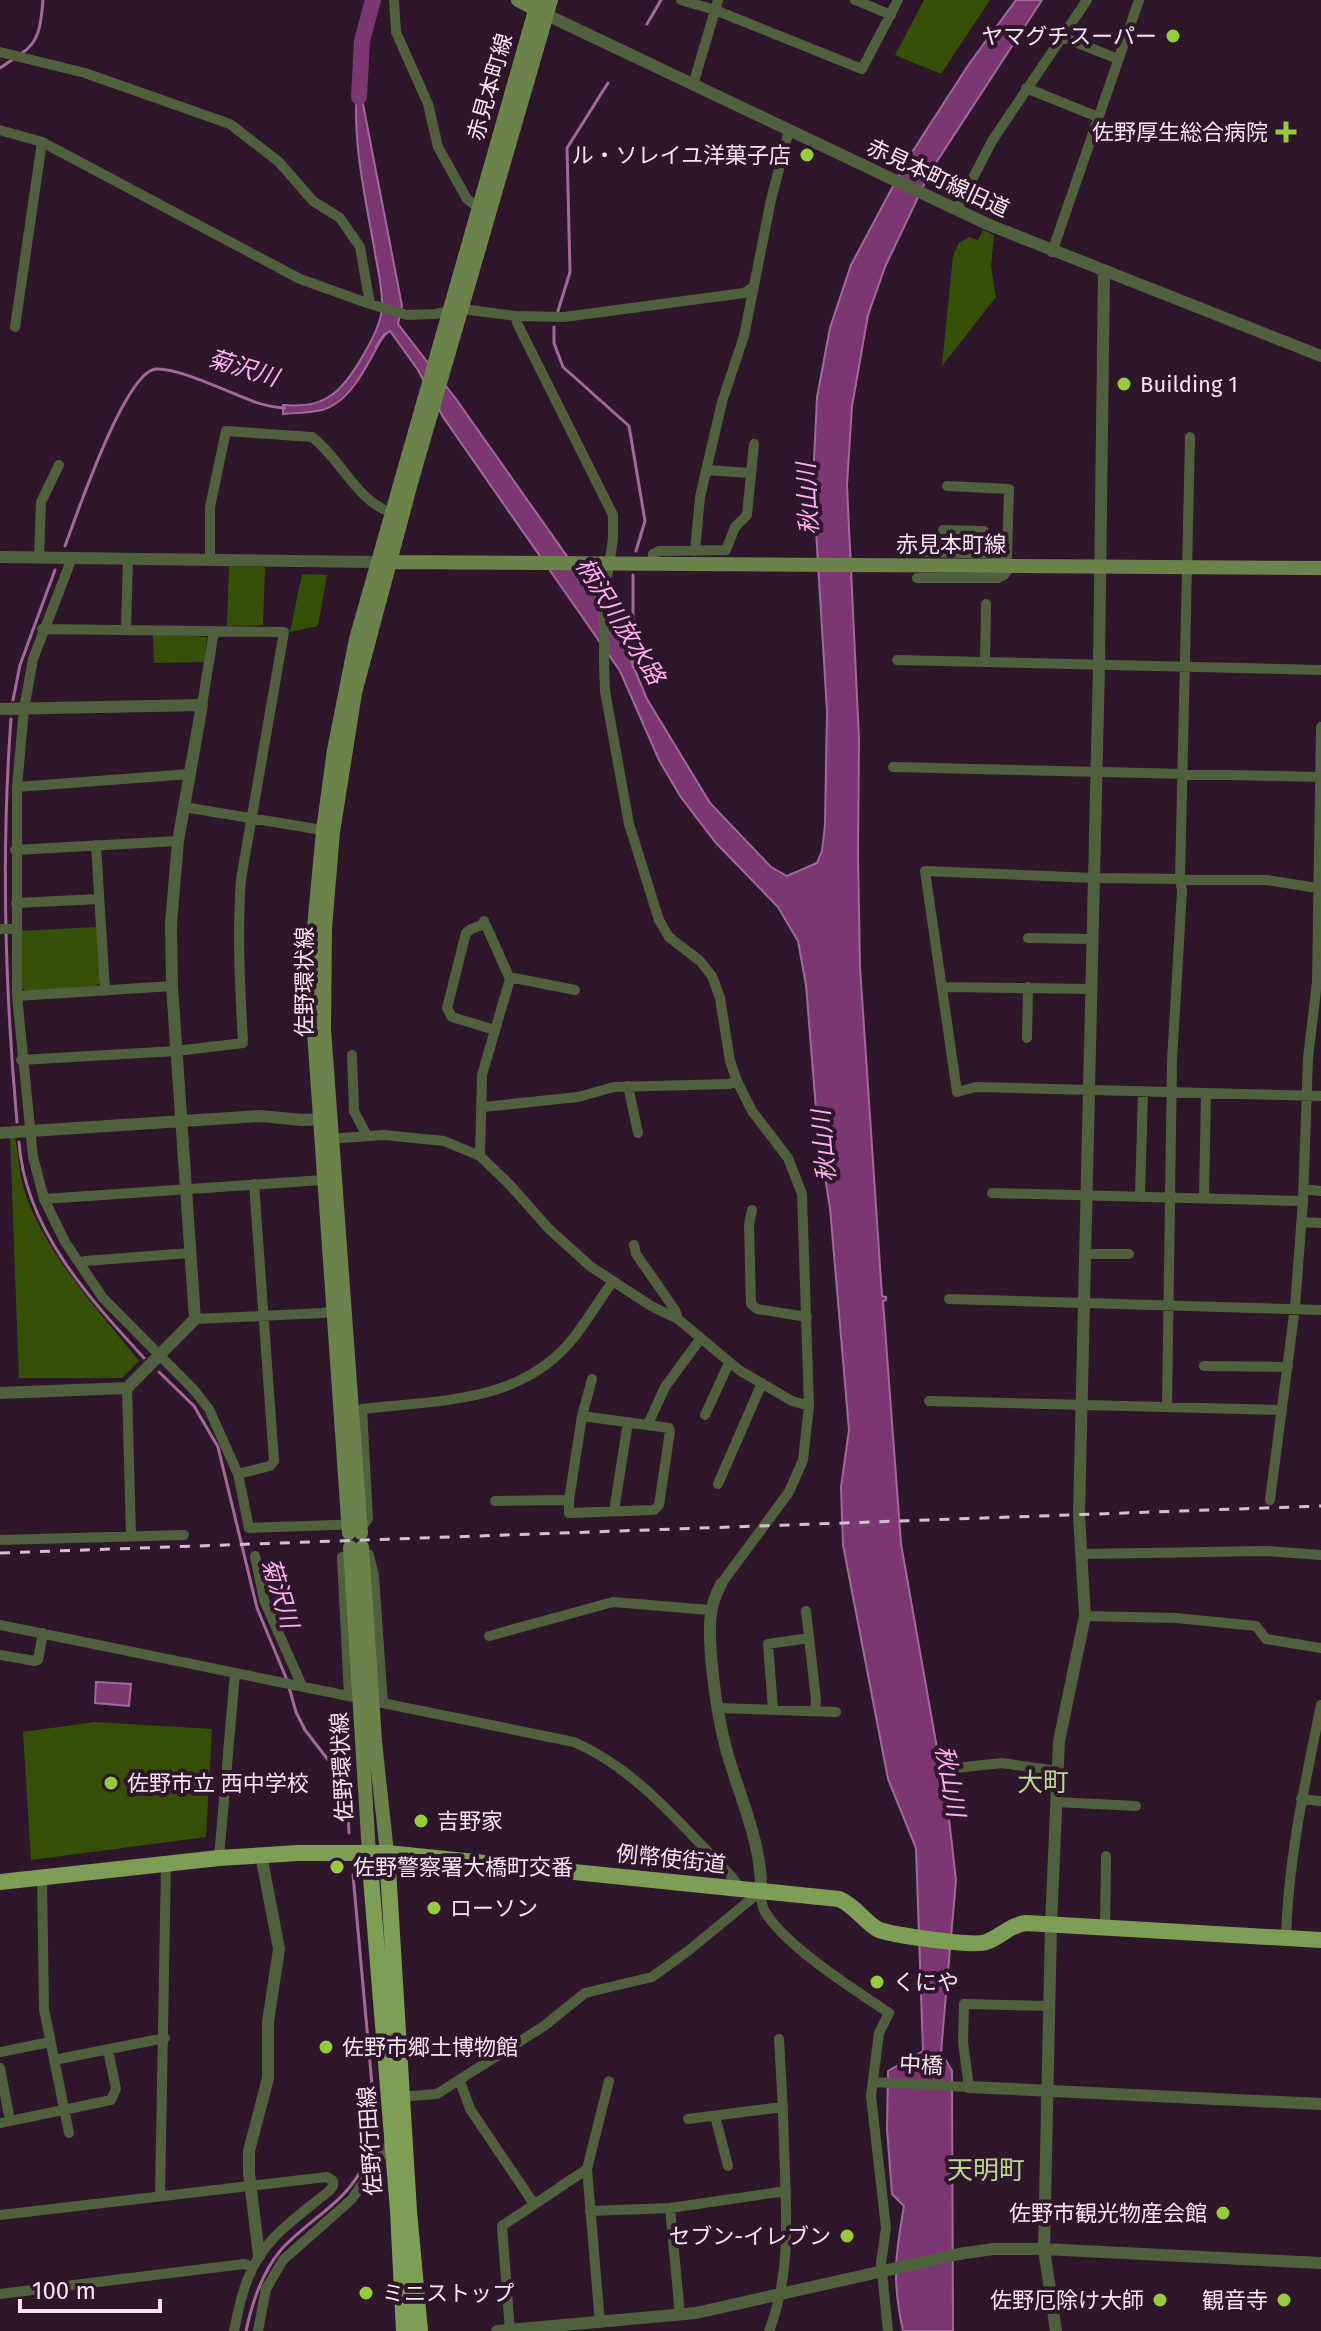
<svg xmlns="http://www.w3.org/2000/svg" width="1321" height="2331" viewBox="0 0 1321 2331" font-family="'Fira Sans','Noto Sans JP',sans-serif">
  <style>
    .green { fill: #375007 }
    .water { fill: #7c3672; stroke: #a06a98; stroke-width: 2 }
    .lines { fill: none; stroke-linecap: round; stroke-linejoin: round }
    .stream { stroke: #a06a98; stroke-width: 3 }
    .river { stroke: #7c3672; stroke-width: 16 }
    .minor { stroke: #505f3d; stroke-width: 10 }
    .tertiary { stroke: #505f3d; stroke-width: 12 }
    .secondary { stroke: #6b834b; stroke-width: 14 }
    .primary { stroke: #7f9e55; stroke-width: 16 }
    .rail { stroke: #d2c0ce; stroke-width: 3; stroke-dasharray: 10 10; stroke-linecap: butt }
    .poi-dot { fill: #96cc39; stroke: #2e172a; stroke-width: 3 }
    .labels { text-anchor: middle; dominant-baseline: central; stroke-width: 8; stroke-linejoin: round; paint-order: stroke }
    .poi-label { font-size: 22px; fill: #f5e4f1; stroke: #2e172a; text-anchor: start }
    .street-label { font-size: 22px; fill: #f5e4f1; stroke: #2e172a }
    .water-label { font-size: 24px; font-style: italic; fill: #ffafef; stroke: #2e172a }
    .quarter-label { font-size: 26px; fill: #b9d891; stroke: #2e172a }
  </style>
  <rect width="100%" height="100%" fill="#2e172a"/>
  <!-- green -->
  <path class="green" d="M924,0h66l-49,74 -46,-19z
    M983,230l11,5 -3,32 5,30 -54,69 11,-110 6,-13 10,-6 9,3z
    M229,566l36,1 -2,58 -36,1z
    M302,574l25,1 -9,51 -28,6z
    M153,634l54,3 -2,25 -51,1z
    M97,927l4,54 -5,6 -69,4 -6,-3 -1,-57z
    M10,1137h5c3,16 4,33 8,49 19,65 75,123 116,175l-17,17h-103z
    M95,1722l117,7 -6,108 -175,23 -8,-128z"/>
  <!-- water -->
  <path class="water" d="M1016,0h26l-112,172 -45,95 -17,48 -16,91 -5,79 12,254 -1,116 2,112 22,329 4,1v3l-3,1 18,243 46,261 8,1 -1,4h-6l8,70 -15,172 11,19 1,260h-50c-11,-51 -8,-74 1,-125l-12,-12 -5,-65 1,-58 35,-20 -7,-203 -28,-69 -45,-234 -2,-58 8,-57 -19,-222 -12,-74 -12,-149 -8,-44 -20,-34 -62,-64 -36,-47 -21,-36 -39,-89 -177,-254 -25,-47 -28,-39 -7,5c-14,25 -31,66 -61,74 -13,3 -26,3 -39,4v-9c16,1 33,1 47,-9 19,-11 51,-66 52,-88 1,-21 -5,-40 -8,-61 -10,-55 -23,-113 -16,-169l44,228 -4,18 58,75 161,228 30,72 63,104 61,64 16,9 30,-13 5,-12 3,-26 2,-114 -14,-230 4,-84 13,-69 21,-63 56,-105 62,-96z
    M96,1682l35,2 -2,22 -34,-3z"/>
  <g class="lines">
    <!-- stream -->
    <path class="stream" d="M647,24l14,-24
      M22,53c19,-12 19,-33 21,-53
      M0,68l12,-8
      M558,311l12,-39 -3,-124 41,-65
      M554,327v16l9,24 66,59 16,95 -9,30
      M376,347l9,-13
      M65,546c11,-29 60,-175 91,-177 24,-1 74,24 99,33 9,4 20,5 30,6
      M633,667v-92
      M13,700l7,-35 35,-95
      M11,719c-10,134 -6,270 6,403
      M19,1142c6,86 69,155 125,216
      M159,1372l35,34 24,41 39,161 30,72
      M289,1687l7,25 9,18 38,49 4,12 2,42
      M246,2331c6,-28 15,-57 34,-80 24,-28 62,-46 80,-79 9,-16 11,-36 15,-54l-22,-243"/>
    <!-- river -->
    <path class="river" d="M359,97l3,-56 11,-41"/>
    <!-- minor -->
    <path class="minor" d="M394,0l2,32 32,72 10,43 29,52 12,9
      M681,0l34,10 147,59 36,-69
      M855,0l36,15
      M1060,36l58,23
      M0,52l85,21 145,51 49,38 34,39 27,17 20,29 10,57
      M693,85l25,-85
      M1026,88l72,29
      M0,130l42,12 258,137 70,25 37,11 28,-1 27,-5 54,7 48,1 180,-24 8,-5
      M957,209l35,-68 95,-141
      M1052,252l87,-252
      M516,316l1,7 96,192v24l-9,57v65l1,30 24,133 30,96 10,17 31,24 12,15 8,22 10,63 7,20 15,30 36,47 14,36 7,212 -6,54 -14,32 -68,92
      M15,327l27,-185
      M706,470l43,3
      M947,486l62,3 -2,67
      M695,551l5,-54 22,-95 22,-66 27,-136 18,-70
      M943,553v-23l41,1v22
      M39,558l2,-56 18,-37
      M72,558l-39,101 -9,50 -7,78v209l16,161 11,42 21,43 38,56 91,92 15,19 29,65 11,54 115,-4 4,-5 -6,-110c76,-9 161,-5 213,-73 13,-17 25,-37 38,-55
      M210,560v-53l16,-76 86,6c29,22 44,63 78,75
      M652,564l1,-10 6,-3 67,-1 9,-23 12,-12 7,-71
      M917,578h81l6,-3 7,-9 -8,-12 -83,-2
      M126,630l2,-71
      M897,660l424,10
      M985,662l1,-58
      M202,705l12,-74
      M893,767l426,10
      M17,787l173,-13
      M184,807l144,24
      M96,845l9,146
      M15,850l163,-9
      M1317,888l-50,-8 -173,-2 -169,-7 32,221 19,-5 345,9
      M16,903l83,-4
      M485,924l-14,5 -5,4 -19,75 5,9 43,13
      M0,929h16
      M1028,938l64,1
      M509,977l66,13
      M942,987l149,2
      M17,996l155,-10
      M1027,1038l1,-51
      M352,1055l2,56 13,25
      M21,1060l155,-9 67,-8c-3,-55 -6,-109 -2,-164l43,-247 -242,-3
      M628,1086l10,47
      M483,1107l95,-10 36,-10 115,-3 8,-3
      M327,1139l57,-4 60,6 36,15 30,29 39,44 41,37 61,40 27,13 61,51 53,31 17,5
      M480,1156l2,-81 28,-96 -26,-58
      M1303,1189l18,2
      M992,1193l311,8
      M1140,1197l3,-106
      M1204,1198l2,-105
      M44,1199l279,-19
      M752,1210l-3,15 2,79 6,5 50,8
      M1301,1222l20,1
      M634,1245l2,9 39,56 3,9
      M1084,1254h45
      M80,1264l5,-3 105,-8
      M949,1299l372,11
      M195,1319l128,-6 13,-4
      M1204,1366l84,1
      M127,1388l4,148
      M929,1401l353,9
      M1167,1407l5,-346 10,-170 -2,-12 10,-442
      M705,1415l24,-52
      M582,1416l87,12 1,3 -11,74 -5,5 -85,3v-13z
      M582,1416l10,-37
      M648,1424l17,-37 36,-49
      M238,1474l32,-8 4,-5 -20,-277
      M718,1484l44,-101
      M1270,1500l25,-193 8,-106 5,-143 9,-76 4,-255
      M495,1501l74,-1
      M614,1511l14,-89
      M0,1540l184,-5
      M1081,1554l186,-3 54,4
      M255,1556l9,44 38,86
      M806,1611l10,89 -1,11
      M1085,1616l91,2 80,8 10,13 55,9
      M0,1625l574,117c63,27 110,86 157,134l9,12
      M489,1636l124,-34 97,8
      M0,1655l35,6 3,-1 5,-27
      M349,1696l-7,-139 27,-2 5,21 9,127
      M718,1708l118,4
      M773,1709l-5,-65 41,-6
      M956,1768l46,-5 55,8
      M1301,1799l20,2
      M1056,1802l80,4
      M219,1858l16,-185
      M42,1877l2,132 25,124
      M761,1891c0,7 0,12 3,19 19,35 91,80 125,103l-10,20 -8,63 15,132 -5,35 7,68
      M1105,1929l1,-73
      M1286,1938c2,-79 19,-155 35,-233
      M0,2052l50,-10
      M54,2060l111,-22
      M0,2068l10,53
      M460,2081l10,28 64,95
      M873,2082l96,5 -6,-45 1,-38 85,2
      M398,2097l39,-3 107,-68 41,-33 67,-16 36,-26 73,-60
      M715,2116l13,50
      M688,2119l95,-12
      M0,2123l111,-23 5,-11 -8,-39
      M160,2196l6,-334
      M670,2208l10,107
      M590,2211l80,-3 116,-17
      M0,2215l327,-38 6,4v5l-4,5c-24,20 -56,41 -72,69 -13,22 -18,46 -23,71
      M0,2294l244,-30 9,3
      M600,2323l-13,-154 22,-88
      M258,2331l8,-42 17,-29 69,-61 39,-57
      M510,2331l-8,-105 85,-57
      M769,2331c20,-51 18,-103 16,-157 -1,-45 -3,-90 -6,-135"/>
    <!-- tertiary -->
    <path class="tertiary" d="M547,15l440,209 334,132
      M0,557l376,5
      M0,709l202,-4 -24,136 -7,83 1,62 23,333 -68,69 -127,5
      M0,1133l261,-17 41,4 25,-1
      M721,1584c-13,24 -12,45 -10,72 3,34 8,70 18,103 13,43 33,87 32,132
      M969,2087l352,17
      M259,2256l-10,-83v-22l19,-73v-56l11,-73 -18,-94
      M497,2331l199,-18 263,-59 34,-5h51l277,14
      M1056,2331l-12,-82 7,-324 8,-184 26,-125 -6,-101 20,-850 5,-393"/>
    <!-- secondary -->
    <path class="secondary" d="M518,0l25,13
      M381,562l940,6
      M349,1533l-35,-501v-104l9,-97 11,-81 22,-111 182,-639
      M361,1533l-37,-504 1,-101 8,-96 22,-139 56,-210 140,-483
      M350,1547l19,306
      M362,1547l13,195 12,111"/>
    <!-- primary -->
    <path class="primary" d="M369,1853l29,358 6,120
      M387,1853l22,358 11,120
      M0,1882l219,-24 79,-5h89l452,46c17,7 25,23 40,31 16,5 93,17 107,12 15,-5 23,-17 40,-19l295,17"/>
    <!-- rail -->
    <path class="rail" d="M0,1553l1321,-47"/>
  </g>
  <!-- markers -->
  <g class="poi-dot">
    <circle cx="1173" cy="36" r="8"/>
    <path d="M1282 120h8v8h8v8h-8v8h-8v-8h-8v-8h8z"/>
    <circle cx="807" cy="155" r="8"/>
    <circle cx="1124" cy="384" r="8"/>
    <circle cx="111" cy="1783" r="8"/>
    <circle cx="421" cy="1821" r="8"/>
    <circle cx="337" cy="1867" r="8"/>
    <circle cx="434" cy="1908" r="8"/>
    <circle cx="877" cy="1982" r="8"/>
    <circle cx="326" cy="2047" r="8"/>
    <circle cx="1223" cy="2213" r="8"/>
    <circle cx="847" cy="2236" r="8"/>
    <circle cx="366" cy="2293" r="8"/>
    <circle cx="1160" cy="2300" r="8"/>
    <circle cx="1284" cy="2300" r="8"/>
  </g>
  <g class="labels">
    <!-- poi labels -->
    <g class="poi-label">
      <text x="1157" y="36" text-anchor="end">ヤマグチスーパー</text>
      <text x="1268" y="132" text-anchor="end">佐野厚生総合病院</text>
      <text x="791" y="155" text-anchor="end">ル・ソレイユ洋菓子店</text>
      <text x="1140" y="384">Building 1</text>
      <text x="127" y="1783">佐野市立 西中学校</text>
      <text x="437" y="1821">吉野家</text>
      <text x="353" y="1867">佐野警察署大橋町交番</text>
      <text x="450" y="1908">ローソン</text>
      <text x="893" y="1982">くにや</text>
      <text x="342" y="2047">佐野市郷土博物館</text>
      <text x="1207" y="2213" text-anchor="end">佐野市観光物産会館</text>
      <text x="831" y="2236" text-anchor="end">セブン-イレブン</text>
      <text x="382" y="2293">ミニストップ</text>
      <text x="1144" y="2300" text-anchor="end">佐野厄除け大師</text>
      <text x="1268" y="2300" text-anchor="end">観音寺</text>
    </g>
    <!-- street labels -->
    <g class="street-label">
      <text transform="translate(490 87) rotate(-74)">赤見本町線</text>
      <text transform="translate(938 178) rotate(25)">赤見本町線旧道</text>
      <text x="951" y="544">赤見本町線</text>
      <text transform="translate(304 982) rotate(-90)">佐野環状線</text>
      <text transform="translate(342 1767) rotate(-93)">佐野環状線</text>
      <text transform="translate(671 1859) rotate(6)">例幣使街道</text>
      <text transform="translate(921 2065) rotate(3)">中橋</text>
      <text transform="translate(370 2141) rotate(-94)">佐野行田線</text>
    </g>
    <!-- water labels -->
    <g class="water-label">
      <text transform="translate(243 368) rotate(17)">菊沢川</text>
      <text transform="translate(808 499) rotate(-93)">秋山川</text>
      <text transform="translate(620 621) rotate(58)">柄沢川放水路</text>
      <text transform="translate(824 1146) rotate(-95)">秋山川</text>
      <text transform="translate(280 1593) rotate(73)">菊沢川</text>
      <text transform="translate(950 1781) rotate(80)">秋山川</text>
    </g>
    <!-- quarter labels -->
    <g class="quarter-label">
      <text x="1043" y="1782">大町</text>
      <text x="986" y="2170">天明町</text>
    </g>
  </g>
  <!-- scale -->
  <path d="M20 2299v12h140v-12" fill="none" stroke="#f5e4f1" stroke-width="4"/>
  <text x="32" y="2299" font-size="24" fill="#f5e4f1" stroke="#2e172a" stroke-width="6" paint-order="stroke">100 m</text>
</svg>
